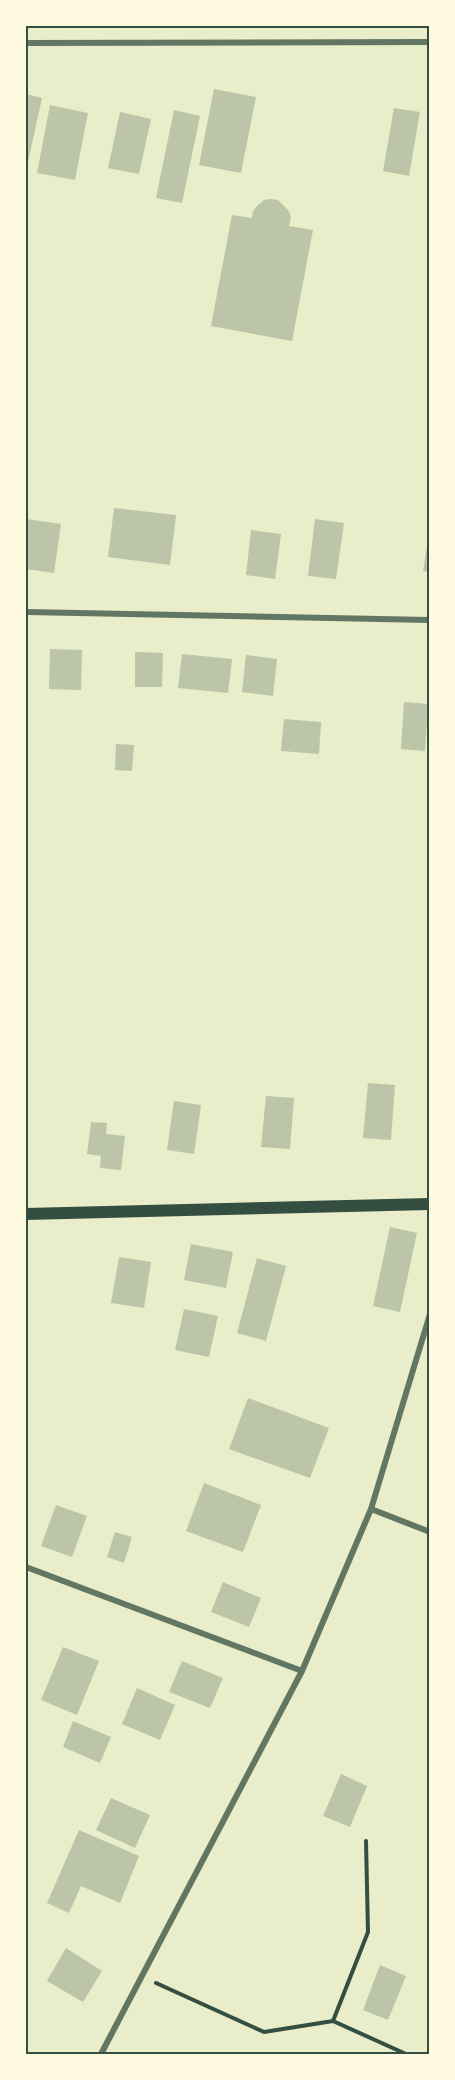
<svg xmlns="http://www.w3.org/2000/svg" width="455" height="2080" viewBox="0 0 455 2080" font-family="Helvetica,sans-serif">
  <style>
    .building { fill: #bcc5a7 }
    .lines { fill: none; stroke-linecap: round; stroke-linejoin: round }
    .path { stroke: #344e41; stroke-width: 4 }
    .minor { stroke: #617663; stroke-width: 6 }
    .secondary { stroke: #344e41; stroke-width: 12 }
    .neatline { fill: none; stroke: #344e41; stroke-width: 2 }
  </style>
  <rect width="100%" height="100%" fill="#e9edc9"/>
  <!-- building -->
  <path class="building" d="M214,89l42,8 -15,76 -42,-8z
    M26,94l16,4 -14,64h-2z
    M50,105l38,8 -13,67 -38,-7z
    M394,108l26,4 -11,64 -26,-5z
    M174,110l26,6 -18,87 -26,-5z
    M120,112l31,7 -12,55 -31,-6z
    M271,199l7,1 11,11 2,7 -2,8 24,4 -21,111 -81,-15 21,-111 20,3 1,-7 5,-6 6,-5z
    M114,508l62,7 -6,50 -62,-8z
    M26,519l35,5 -7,49 -28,-4z
    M315,519l29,4 -8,56 -28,-3z
    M251,530l30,4 -6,45 -29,-4z
    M428,540h2v32l-7,-1z
    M50,649l32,1 -1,40 -32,-1z
    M135,652l28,1 -1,34h-27z
    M182,654l50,5 -4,34 -50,-5z
    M246,655l31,4 -4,37 -31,-4z
    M404,702l24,2 -3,47 -24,-2z
    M284,719l37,3 -2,32 -38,-3z
    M116,744l18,1 -2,26 -17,-1z
    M368,1083l27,2 -4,55 -28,-2z
    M266,1096l28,2 -4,51 -29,-2z
    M174,1101l27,4 -7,49 -27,-4z
    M91,1122l16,1 -1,11 19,2 -4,34 -21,-2 1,-12 -14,-2z
    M390,1227l27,6 -17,79 -27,-6z
    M191,1244l42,8 -7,36 -42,-8z
    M119,1257l32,5 -7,46 -33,-5z
    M257,1258l29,8 -20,75 -29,-8z
    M184,1309l34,7 -9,41 -34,-7z
    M248,1398l81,30 -19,50 -81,-29z
    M204,1483l57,22 -18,47 -57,-21z
    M56,1505l31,11 -15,41 -31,-11z
    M115,1532l17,5 -8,26 -17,-6z
    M223,1582l38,16 -12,29 -38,-15z
    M63,1647l36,14 -22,54 -36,-15z
    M182,1661l41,17 -13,30 -41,-16z
    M137,1688l38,17 -15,35 -38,-16z
    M73,1721l38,16 -11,26 -37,-16z
    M341,1774l26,12 -17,41 -27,-11z
    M111,1798l39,17 -15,33 -39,-18z
    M79,1830l60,26 -19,47 -39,-17 -12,27 -22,-10z
    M66,1948l36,23 -19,31 -36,-21z
    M380,1965l26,11 -18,44 -25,-10z"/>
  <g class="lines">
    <!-- path -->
    <path class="path" d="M366,1841l2,91 -35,89 73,33
      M156,1983l108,49 69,-11"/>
    <!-- minor -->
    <path class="minor" d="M26,43l404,-1
      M26,612l404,8
      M371,1509l59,23
      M26,1567l276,104
      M101,2054l201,-383 69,-162 59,-195"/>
    <!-- secondary -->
    <path class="secondary" d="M26,1214l404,-10"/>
  </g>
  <!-- border -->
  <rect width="455" height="2080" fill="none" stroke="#fefae0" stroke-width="54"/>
  <rect x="27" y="27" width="401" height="2026" class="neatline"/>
</svg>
